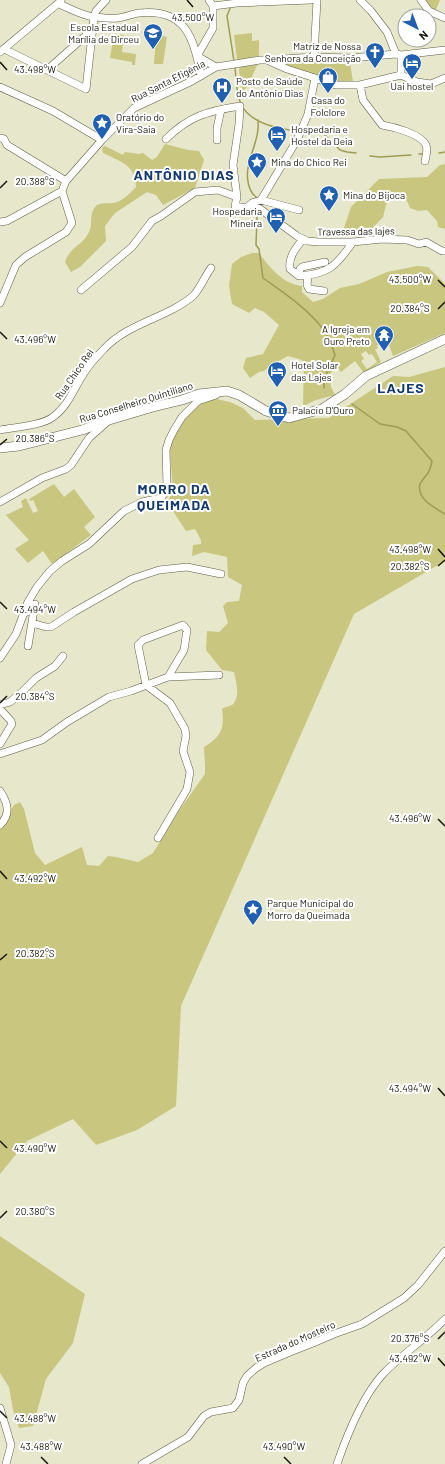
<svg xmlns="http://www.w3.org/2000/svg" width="445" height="1464" viewBox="0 0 445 1464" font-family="Barlow,sans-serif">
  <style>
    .green { fill: #c8c67f; fill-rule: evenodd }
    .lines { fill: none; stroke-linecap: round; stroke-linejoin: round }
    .stream { stroke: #9e9c55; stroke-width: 1.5 }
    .minor-casing { stroke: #5f5e46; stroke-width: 8 }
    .major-casing { stroke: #5f5e46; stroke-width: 10 }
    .minor { stroke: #fff; stroke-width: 7 }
    .major { stroke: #fff; stroke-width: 9 }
    .ticks { fill: none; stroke: #18180e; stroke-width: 1.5 }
    .labels { text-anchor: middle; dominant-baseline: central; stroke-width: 4; stroke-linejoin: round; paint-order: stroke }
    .poi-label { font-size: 10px; fill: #18180e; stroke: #fff; text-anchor: start }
    .street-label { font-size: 10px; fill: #18180e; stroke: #fff }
    .district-label { font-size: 14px; font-weight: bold; letter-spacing: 1px; fill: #133a6e; stroke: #fff }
    .ticks-label { font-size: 10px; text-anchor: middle; fill: #18180e; stroke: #fff; stroke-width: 4; stroke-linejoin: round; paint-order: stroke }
  </style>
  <rect width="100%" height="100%" fill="#e7e7cb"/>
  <!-- green -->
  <path class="green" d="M422,0h18l-5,12z
    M252,33v8l7,-1v16l-22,4 -3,-25z
    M114,34l10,1 -2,17 14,2 -1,11h-3v-3l-22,-4z
    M159,35l8,2 -4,27h-9l2,-27z
    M314,60l36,3 3,19 -13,2 -61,-21 2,-2z
    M258,63l-10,23 -6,6 -3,-22 1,-4z
    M165,144l23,6 11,1 5,9 -9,28 -32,17 -7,-10 -9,-3 -32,21 -10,13 1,15 -26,26 -9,5 -6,-10c5,-15 16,-16 23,-28 6,-9 0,-20 8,-28 5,-4 13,-2 18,-3 9,-2 16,-10 22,-16 -1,-23 -15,-25 -33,-34l-1,-5 3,-2 18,9 2,-3 14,2 4,-1 9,7 5,-3z
    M445,164v65l-7,-2 -1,-6 -10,-11 -9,1 -8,-3 -3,-7 -7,-4 -10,2 -4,6 -3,12 -17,18 -17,2 -6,-6 8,-24 28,-28 48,-2 13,-12z
    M252,253h7c11,15 24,31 43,33v6l11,10 10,-3 17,-11 19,-4 28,-12 30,-6 11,1 17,17v49l-52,23 -5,-14 -11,3 1,3 -3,1 6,13 -17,11 -9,-12 -14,11 -4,-5 -8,8 2,12 4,8 -19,5 -13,6 1,-42 -2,-4 -14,-4 -17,9 -7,6 -5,1 -9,6 -7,-10 3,-10 17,-4 16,-29 -15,-13 -9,-4 -6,5 -17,-9 -3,-18 3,-22 9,-7zM366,351l3,4 3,-1 5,8 -10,7 -6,-8 3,-2 -3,-5z
    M445,367v194l-91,53 -173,392 -5,100 -39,24 -41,15 -23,-26 -46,22 -27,33v-348l14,-21 6,-3 4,7 11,44 10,12 37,-18 5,18 12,1 9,-10 8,1 22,5 15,-9 25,-41 27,-38v-10l-1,-17c17,-10 21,-19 18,-38 3,-2 8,-3 10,-4 9,-8 4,-23 2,-33l-12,-2 -16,-20 1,-19 12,1 9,-9 -5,-17 4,-4 12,-1 3,-16 -14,-8 -1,-20 -23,-5 -12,4 1,-11 8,-1v-4l-6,-11 -9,2 -19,-29 6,-10 -3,-41 2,-13 17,-25 12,-11 15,-3 14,3 13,6 12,12 74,-2 64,-42 16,1z
    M54,484l10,13 10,-8 21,28 -11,10 7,8 -39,29 -9,-13 -15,12 -13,-14 14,-9 -23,-25 17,-8 -2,-6 5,-3 7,15 5,-2 -5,-11 -3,1 -1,-2z
    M0,1236l85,58 -12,49 -27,36 -13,47 -14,2 -6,-18 -4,-23 -9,-14z"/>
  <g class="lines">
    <!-- stream -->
    <path class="stream" d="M231,6l-4,10 7,45
      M235,67c1,11 1,26 6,37 9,20 38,25 58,27
      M303,132l21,2 16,16 7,2 9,1
      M439,153l6,-1
      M419,154h5
      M370,156l10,1 31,-2
      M257,198c-2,-2 -5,-4 -6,-7 -12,-24 10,-47 7,-71
      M255,208l2,9 -1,28 3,4 4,29c21,15 44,30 60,51 6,7 9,17 12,26l-11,25v8
      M352,404l28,20 17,3 9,4 26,30c-1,5 -2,9 -4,12 -3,4 -6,7 -8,11 -4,15 15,24 25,30"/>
    <!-- minor casing -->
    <g class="minor-casing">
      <path id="minor" d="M209,0l4,6v22l-16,28 19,11
        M360,0l11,11 16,21 9,22
        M421,0l8,11 16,7
        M59,4c10,4 26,13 37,13 7,1 15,2 22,1 7,-1 14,-4 21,-5 46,-5 55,24 62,63
        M213,6l24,-3 74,-3
        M4,49l82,40 8,-72 2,-6 10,-11
        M0,52l61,-51
        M401,55v20
        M314,57l3,-57
        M269,61l18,8 28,9 14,5 8,2h23l41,-10 16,7 14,2 14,-6
        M47,70l45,-40
        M360,85l3,15 19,25c12,2 39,9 44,20 2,5 0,11 -1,16
        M0,87l53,24 49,29
        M0,138l4,1 3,6 59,36
        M166,139c23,-23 42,-28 74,-33l-1,18 -6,41 4,32
        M217,140v-12l4,-18
        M261,200l38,10
        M252,203l45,33 10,5 12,1h34l29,-3 25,1 12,4 7,-2 16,9h3
        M0,222l7,-1 55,-30 4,-10 36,-41 32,-32 58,-27 24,-14 44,-7h9l45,-3 37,1 45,-4 5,1 44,-5
        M303,239c-7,9 -15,18 -13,30l9,7c30,-2 37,-10 54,-34
        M299,276l1,-7 2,-2 23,-5
        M308,276l-1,9 2,4 15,2
        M81,290l51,-43 20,-26 9,-5 34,-24 23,-2 19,7 -2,9 11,2 6,-5 9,-3 36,-60 11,-26 7,-36
        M0,303l16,-38 9,-8 41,-25 6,-9 -10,-32
        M0,430c15,-3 41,-4 53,-13 14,-10 20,-26 28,-39 6,-11 15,-21 23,-29 24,-26 63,-31 89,-53 7,-7 12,-20 18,-28
        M0,502l42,-24 24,-9 5,-4 18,-27 17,-15
        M27,612l5,-7 3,-1 -7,42
        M32,623l14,4h5l23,-15 58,-33 27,-9 28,-3 34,7
        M0,658l16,-24 12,-32 9,-15 13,-16 12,-10 27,-17 35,-33 18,-9 19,-4 3,-4 3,-8 -1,-36 3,-10 5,-10 8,-13 16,-16 18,-6
        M0,705l10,-3 12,-10 14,-14 19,-12 8,-10
        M0,709l11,12 1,3 -12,20
        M0,754l42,-14 25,-18 42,-25 22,-6 37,-14 51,-2
        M0,791c8,12 11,23 0,34
        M158,838l29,-49 3,-17 -7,-21 3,-15 -1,-7 -15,-26 -24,-18 -8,-40 5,-5 40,-15 4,5 -3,20 -16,27
        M0,1408l11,37 -5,19
        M142,1464l46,-27 16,-21 7,-4 22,-4 6,-8 4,-17 4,-7 9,-8 8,-5 26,-11 23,-9 21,-9 28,-10 42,-26 14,-13 27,-34
        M337,1464c10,-29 25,-67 46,-90 19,-20 43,-35 62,-55"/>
    </g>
    <!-- major casing -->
    <g class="major-casing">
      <path id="major" d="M0,448l19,-2 63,-16 27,-10 44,-13 29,-7 17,-6 28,-3 12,4 27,16 23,7 33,-9 23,-15 21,-18 79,-37"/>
    </g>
    <!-- minor -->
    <use href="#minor" class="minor"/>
    <!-- major -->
    <use href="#major" class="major"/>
  </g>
  <!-- ticks -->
  <path class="ticks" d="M187,0l6,7M0,62l7,8M0,188l7,-7M438,280l7,7M438,309l7,-7M0,332l7,7M0,445l7,-6M438,549l7,8M438,566l7,-6M0,602l7,7M0,703l7,-7M438,819l7,7M0,871l7,8M0,960l7,-6M438,1088l7,8M0,1141l7,7M0,1218l7,-7M438,1339l7,-7M438,1358l7,8M0,1411l7,7M41,1457l7,7M284,1457l7,7"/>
  <!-- icons -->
  <defs>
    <g id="school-pin" transform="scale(1)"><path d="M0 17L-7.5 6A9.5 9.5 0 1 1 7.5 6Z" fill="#215fb0" stroke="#fff"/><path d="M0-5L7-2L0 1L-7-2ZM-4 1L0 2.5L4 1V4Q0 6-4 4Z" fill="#fff"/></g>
    <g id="church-pin" transform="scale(1)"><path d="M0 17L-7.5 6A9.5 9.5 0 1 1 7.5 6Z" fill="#215fb0" stroke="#fff"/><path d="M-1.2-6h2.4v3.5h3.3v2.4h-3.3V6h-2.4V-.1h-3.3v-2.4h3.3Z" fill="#fff"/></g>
    <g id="hotel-pin" transform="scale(1)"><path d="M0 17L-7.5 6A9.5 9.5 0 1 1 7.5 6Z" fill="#215fb0" stroke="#fff"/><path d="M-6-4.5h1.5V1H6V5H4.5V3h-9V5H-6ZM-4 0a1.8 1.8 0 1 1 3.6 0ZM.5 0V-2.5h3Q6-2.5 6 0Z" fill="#fff"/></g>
    <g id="shop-pin" transform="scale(1)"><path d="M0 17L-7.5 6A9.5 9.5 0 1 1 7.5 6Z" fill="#215fb0" stroke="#fff"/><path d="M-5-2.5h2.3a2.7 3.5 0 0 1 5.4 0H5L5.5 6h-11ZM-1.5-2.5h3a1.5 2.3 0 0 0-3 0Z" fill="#fff"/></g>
    <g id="hospital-pin" transform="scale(1)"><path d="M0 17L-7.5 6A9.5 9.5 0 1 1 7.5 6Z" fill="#215fb0" stroke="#fff"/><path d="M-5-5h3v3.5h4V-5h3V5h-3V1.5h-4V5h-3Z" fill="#fff"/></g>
    <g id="sight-pin" transform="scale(1)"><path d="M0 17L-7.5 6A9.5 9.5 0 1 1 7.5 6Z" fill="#215fb0" stroke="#fff"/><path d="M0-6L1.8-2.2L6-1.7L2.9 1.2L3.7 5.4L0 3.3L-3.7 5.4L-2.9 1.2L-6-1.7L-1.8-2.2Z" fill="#fff"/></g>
    <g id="temple-pin" transform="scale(1)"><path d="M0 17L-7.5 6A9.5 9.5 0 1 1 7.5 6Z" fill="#215fb0" stroke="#fff"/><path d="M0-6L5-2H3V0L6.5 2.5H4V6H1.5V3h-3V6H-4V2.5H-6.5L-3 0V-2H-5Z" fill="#fff"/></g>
    <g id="museum-pin" transform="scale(1)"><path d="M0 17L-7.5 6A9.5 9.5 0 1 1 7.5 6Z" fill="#215fb0" stroke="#fff"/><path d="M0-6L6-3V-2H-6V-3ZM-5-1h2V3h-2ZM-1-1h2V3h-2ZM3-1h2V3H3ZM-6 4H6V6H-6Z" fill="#fff"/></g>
  </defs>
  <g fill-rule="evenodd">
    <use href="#school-pin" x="153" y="33"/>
    <use href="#church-pin" x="375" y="52"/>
    <use href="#hotel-pin" x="412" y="63"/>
    <use href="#shop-pin" x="328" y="77"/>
    <use href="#hospital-pin" x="222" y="87"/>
    <use href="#sight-pin" x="102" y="123"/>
    <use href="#hotel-pin" x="277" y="135"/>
    <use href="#sight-pin" x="257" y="162"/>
    <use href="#sight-pin" x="329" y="195"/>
    <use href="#hotel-pin" x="276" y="217"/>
    <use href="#temple-pin" x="384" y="335"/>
    <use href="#hotel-pin" x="277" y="371"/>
    <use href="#museum-pin" x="278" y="410"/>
    <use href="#sight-pin" x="253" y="909"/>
  </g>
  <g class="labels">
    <!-- poi labels -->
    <g class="poi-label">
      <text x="139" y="27" text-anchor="end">Escola Estadual<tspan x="139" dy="12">Marília de Dirceu</tspan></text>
      <text x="361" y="46" text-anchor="end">Matriz de Nossa<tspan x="361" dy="12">Senhora da Conceição</tspan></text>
      <text x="236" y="81">Posto de Saúde<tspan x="236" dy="12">do Antônio Dias</tspan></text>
      <text x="412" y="86" text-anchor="middle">Uai hostel</text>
      <text x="328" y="100" text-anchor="middle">Casa do<tspan x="328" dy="12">Folclore</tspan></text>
      <text x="116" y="117">Oratório do<tspan x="116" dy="12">Vira-Saia</tspan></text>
      <text x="291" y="129">Hospedaria e<tspan x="291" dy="12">Hostel da Deia</tspan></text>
      <text x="271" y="162">Mina do Chico Rei</text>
      <text x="343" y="195">Mina do Bijoca</text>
      <text x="262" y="211" text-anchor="end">Hospedaria<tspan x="262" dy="12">Mineira</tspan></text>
      <text x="370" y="329" text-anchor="end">A Igreja em<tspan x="370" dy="12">Ouro Preto</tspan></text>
      <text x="291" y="365">Hotel Solar<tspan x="291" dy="12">das Lajes</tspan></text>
      <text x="292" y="410">Palacio D'Ouro</text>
      <text x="267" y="903">Parque Municipal do<tspan x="267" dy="12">Morro da Queimada</tspan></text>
    </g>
    <!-- street labels -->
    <g class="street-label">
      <text transform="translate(168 81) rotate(-27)">Rua Santa Efigênia</text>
      <text transform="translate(356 231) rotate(-1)">Travessa das lajes</text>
      <text transform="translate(74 374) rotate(-55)">Rua Chico Rei</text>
      <text transform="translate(136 402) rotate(-17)">Rua Conselheiro Quintiliano</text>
      <text transform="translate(295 1341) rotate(-24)">Estrada do Mosteiro</text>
    </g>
    <!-- district labels -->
    <g class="district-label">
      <text x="184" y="174">ANTÔNIO DIAS</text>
      <text x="401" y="387">LAJES</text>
      <text x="174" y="488">MORRO DA<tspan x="174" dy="16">QUEIMADA</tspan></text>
    </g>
  </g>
  <g class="ticks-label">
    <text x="193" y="21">43.500°W</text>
    <text x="35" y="73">43.498°W</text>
    <text x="35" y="185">20.388°S</text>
    <text x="410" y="283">43.500°W</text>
    <text x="410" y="312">20.384°S</text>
    <text x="35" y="343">43.496°W</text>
    <text x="35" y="442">20.386°S</text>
    <text x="410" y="553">43.498°W</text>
    <text x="410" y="570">20.382°S</text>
    <text x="35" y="613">43.494°W</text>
    <text x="35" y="700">20.384°S</text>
    <text x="410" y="822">43.496°W</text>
    <text x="35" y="882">43.492°W</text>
    <text x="35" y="957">20.382°S</text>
    <text x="410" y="1092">43.494°W</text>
    <text x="35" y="1152">43.490°W</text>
    <text x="35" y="1215">20.380°S</text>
    <text x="410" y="1342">20.376°S</text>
    <text x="410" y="1362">43.492°W</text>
    <text x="35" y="1422">43.488°W</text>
    <text x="41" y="1450">43.488°W</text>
    <text x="284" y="1450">43.490°W</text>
  </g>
  <!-- north arrow -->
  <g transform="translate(417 28) rotate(138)"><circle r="19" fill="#ffffff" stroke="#a3a39f"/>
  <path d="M0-3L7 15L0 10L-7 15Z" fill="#215fb0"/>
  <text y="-6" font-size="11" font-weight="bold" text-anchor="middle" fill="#18180e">N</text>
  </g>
</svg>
